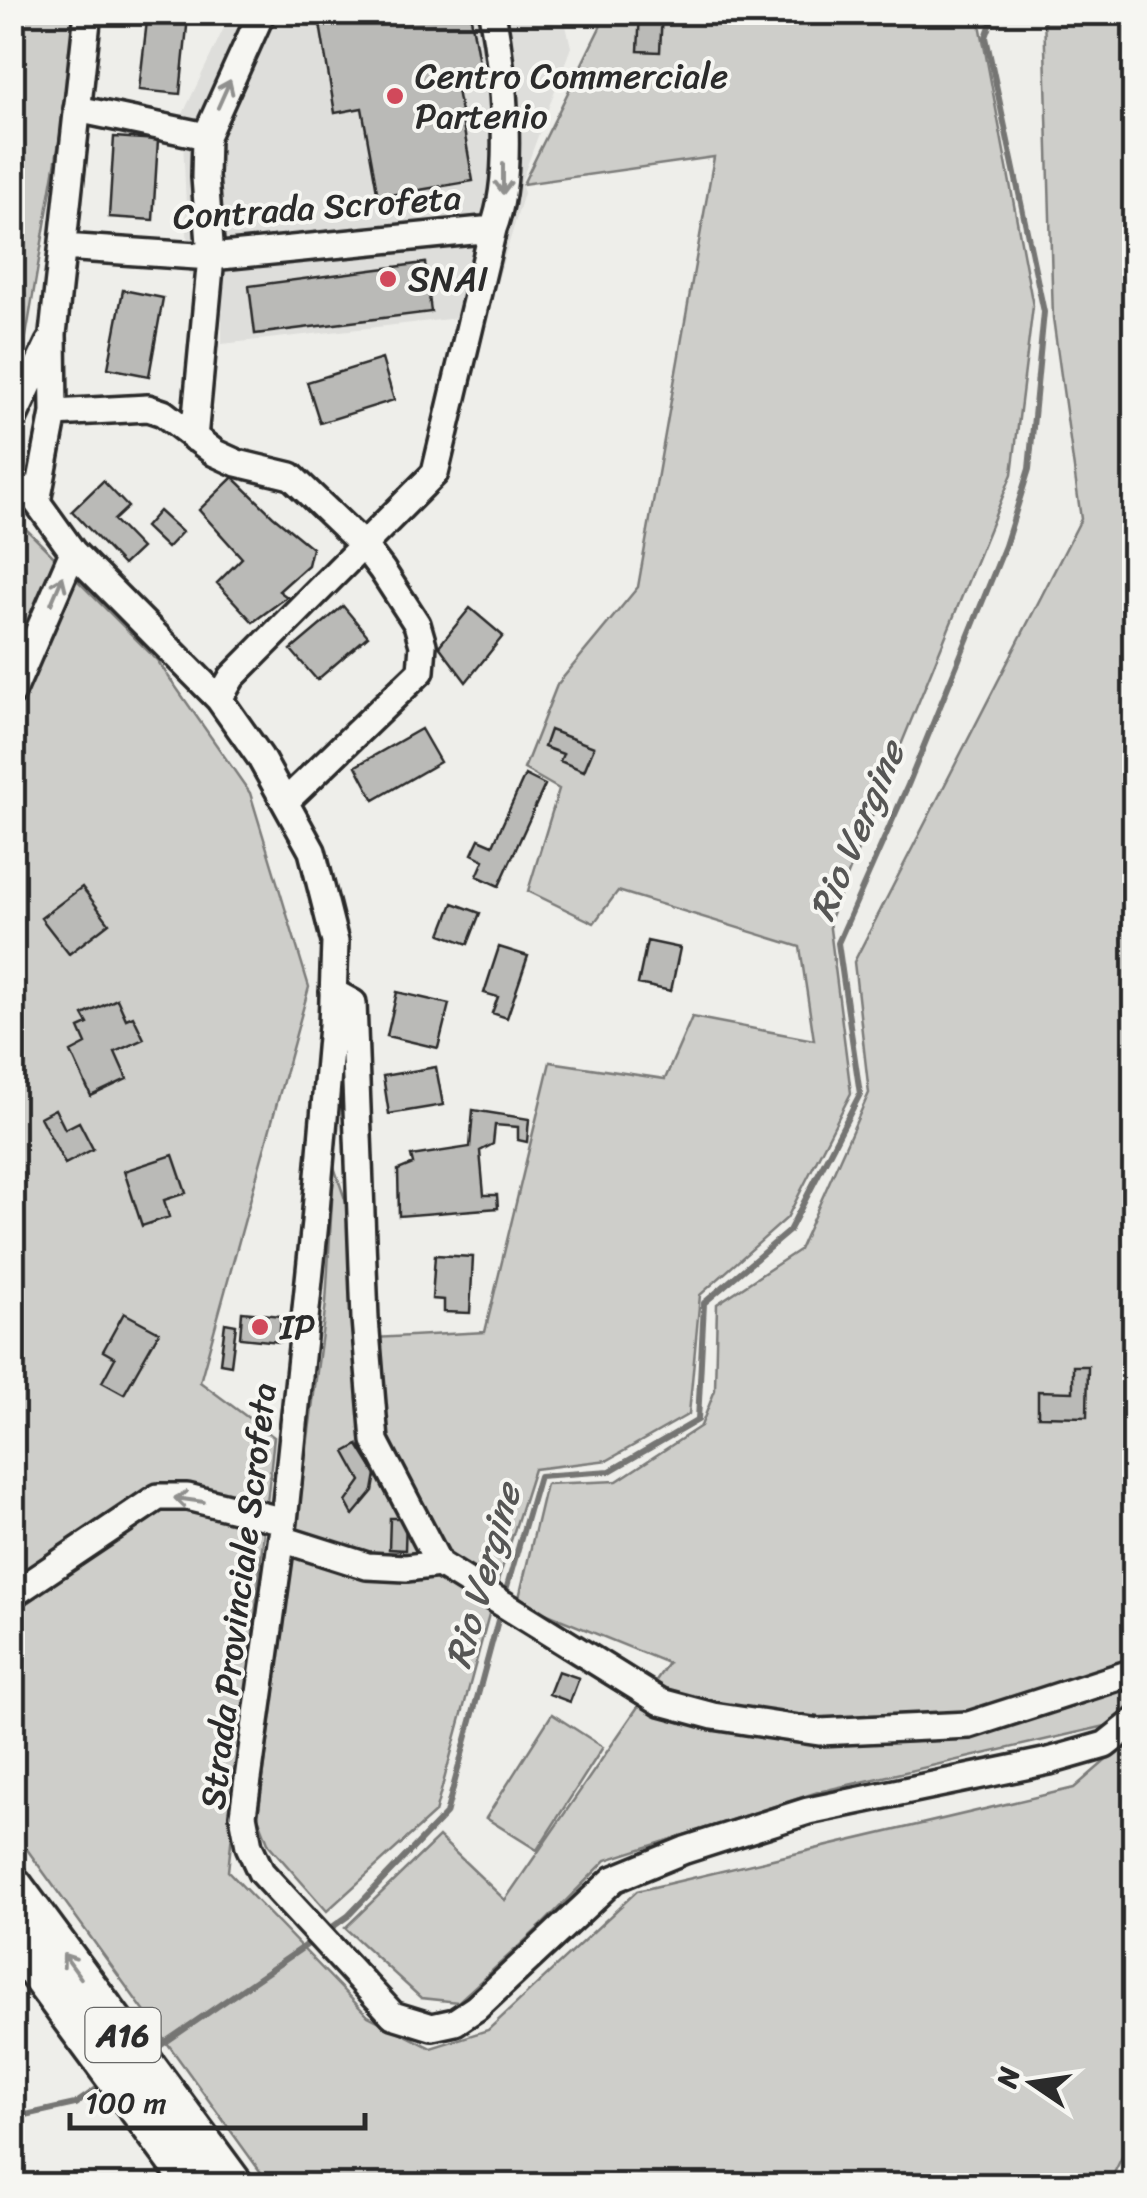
<svg xmlns="http://www.w3.org/2000/svg" width="1147" height="2198" viewBox="0 0 1147 2198" font-family="Sriracha,sans-serif">
  <style>
    .built { fill: #dededb }
    .green { fill: #cececa; stroke: #7c7c7a; stroke-width: 2.5 }
    .lines { fill: none; stroke-linecap: round; stroke-linejoin: round }
    .stream { stroke: #757573; stroke-width: 6 }
    .building { fill: #babab7; stroke: #2b2b2b; stroke-width: 2.5 }
    .minor-casing { stroke: #2b2b2b; stroke-width: 32 }
    .highway-casing { stroke: #2b2b2b; stroke-width: 45 }
    .minor { stroke: #f6f6f2; stroke-width: 25 }
    .highway { stroke: #f6f6f2; stroke-width: 38 }
    .oneway { stroke: #90908e }
    .poi-dot { fill: #d1495b; stroke: #f6f6f2; stroke-width: 4 }
    .labels { text-anchor: middle; dominant-baseline: central; stroke-width: 8; stroke-linejoin: round; paint-order: stroke }
    .shield { fill: #f6f6f2; stroke: #686867; stroke-width: 2.5 }
    .shield-label { font-size: 32px; font-weight: bold; fill: #2b2b2b }
    .poi-label { font-size: 35px; fill: #2b2b2b; stroke: #f6f6f2; text-anchor: start }
    .street-label { font-size: 35px; fill: #2b2b2b; stroke: #f6f6f2 }
    .water-label { font-size: 38px; font-style: italic; fill: #565655; stroke: #f6f6f2 }
  </style>
  <rect width="100%" height="100%" fill="#eeeeea"/>
  <filter id="ink" filterUnits="userSpaceOnUse"><feTurbulence type="fractalNoise" baseFrequency=".01" numOctaves="2"/><feDisplacementMap in="SourceGraphic" scale="20" xChannelSelector="R" yChannelSelector="G"/><feConvolveMatrix kernelMatrix="1 2 1 2 8 2 1 2 1" color-interpolation-filters="sRGB"/></filter>
  <g filter="url(#ink)">
    <!-- built -->
    <path class="built" d="M231,13h332l8,34 -50,135 3,11 -38,126 -28,-1 -236,26v-69h-33l-7,-159z"/>
    <!-- green -->
    <path class="green" d="M13,13h68l-59,347 -9,17z
      M607,13h371l55,293 -21,168 -183,447 22,172 -64,125 -87,77 -11,119 -81,46 -74,9 -36,112 -63,232 -108,98 -58,-66 -11,-28 68,-514 8,-136 12,35 28,136 111,-6 65,-270 115,17 27,-62 122,23 -14,-93 -182,-56 -24,32 -66,-32 31,-102 -35,-20 33,-84 81,-98 76,-430 -191,27z
      M1044,13h90v1688l-24,24 -292,67 -212,68 -64,65 -84,77 -37,-4 -76,-70 94,-91 66,63 163,-237 -150,-61 28,-118 71,-3 84,-55 14,-36 2,-86 82,-54 70,-157 -15,-131 227,-443 -28,-201z
      M12,515l145,145 93,133 59,194 -109,395 74,55 -46,434 140,145 63,32 57,-18 149,-139 437,-103 60,-52v397l-26,52h-838l-257,-355z
      M552,1714l51,33 -66,103 -51,-32z"/>
    <g class="lines">
      <!-- stream -->
      <path class="stream" d="M504,1597l35,-121 71,-5 88,-51 6,-117 85,-72 71,-137 -22,-151 70,-158 97,-239 24,-77 15,-157 -58,-275 9,-25
        M324,1933l24,-17 98,-102 55,-205
        M151,2052l163,-112
        M12,2118l63,-14 29,-20"/>
    </g>
    <!-- building -->
    <path class="building" d="M148,12l40,5 -8,77 -41,-4z
      M318,12h152l12,67 -26,5 17,97 -95,16 -16,-89 -27,5z
      M640,12h22l-2,40 -22,-1z
      M114,137l44,3 -5,80 -44,-3z
      M425,263l6,49 -176,22 -6,-48z
      M123,290l40,8 -14,78 -41,-8z
      M382,359l12,41 -74,23 -13,-41z
      M233,477l40,39 39,32 -4,17 -29,26 8,6 -34,25 -36,-39 25,-25 -43,-48z
      M103,481l25,26 -14,13 27,28 -18,17 -51,-54z
      M159,511l23,21 -15,16 -22,-21z
      M343,606l25,30 -51,44 -26,-30z
      M470,608l33,28 -37,46 -27,-36z
      M421,729l19,33 -66,38 -18,-34z
      M550,730l44,17 -10,24 -24,-10 3,-7 -19,-7z
      M525,775l20,10 -46,101 -22,-10 7,-16 -12,-6 7,-15 14,6z
      M82,887l27,36 -40,31 -28,-36z
      M453,903l27,10 -12,31 -27,-10z
      M647,941l33,7 -9,43 -33,-7z
      M499,947l29,9 -21,62 -15,-5 6,-16 -14,-4z
      M397,992l52,12 -11,44 -51,-12z
      M117,999l9,20 7,-3 11,23 -29,13 12,27 -36,17 -20,-44 15,-8 -7,-16 9,-4 -5,-9z
      M436,1067l7,38 -54,9 -6,-38z
      M55,1109l10,20 14,-7 14,27 -28,15 -25,-47z
      M473,1110l56,9 -2,23 -9,-2v-13l-23,-2 -2,19 -13,7 4,44h13l1,13 -99,8 -1,-46 15,-6 -2,-8 59,-9z
      M173,1155l13,38 -22,7 5,17 -27,9 -18,-55z
      M435,1255l38,2 -3,56 -26,-1v-12l-12,-1z
      M242,1312l39,4 -2,26 -39,-4z
      M124,1313l35,19 -35,62 -22,-12 13,-24 -12,-7z
      M225,1323l11,2 -5,40 -11,-2z
      M1073,1366h15l-1,51 -49,-1v-25l35,1z
      M358,1445l18,29 -3,17 -20,24 -7,-13 15,-21 -16,-29z
      M390,1518h16l-1,32 -16,-1z
      M558,1671l21,7 -9,24 -21,-8z"/>
    <g class="lines">
      <!-- minor casing -->
      <g class="minor-casing">
        <path id="minor" d="M492,12c11,60 23,161 1,217
          M77,109l129,27
          M63,247l148,10 282,-28 -58,244 -203,204 -13,22
          M54,413l94,-5 15,5 52,40 22,10 54,13 72,69 19,25 35,54 6,21 -2,26 -136,131
          M12,421l37,-78
          M194,438l17,-181 -6,-80 1,-41 56,-124
          M12,478l25,24 36,50 146,147 41,58 52,94 23,91 -3,84 -17,196 -31,299 -41,294 6,31 12,26 132,143 39,12 23,-5 21,-14 138,-129 71,-29 123,-39 241,-50 56,-16 29,-23
          M37,502l17,-89 -1,-79 35,-322
          M12,693l61,-141
          M333,992l20,11 12,316 10,122 64,123 222,138 52,14 106,16 150,-7 165,-53
          M282,1539l85,27 39,2 33,-4
          M12,1595l146,-98h29l97,24"/>
      </g>
      <!-- highway casing -->
      <g class="highway-casing">
        <path id="highway" d="M12,1885l222,301
          M12,1937l184,249"/>
      </g>
      <!-- minor -->
      <use href="#minor" class="minor"/>
      <!-- highway -->
      <use href="#highway" class="highway"/>
    </g>
    <!-- one-way arrows -->
    <defs><path id="oneway-shaft" d="M-6 0H5M1.5-3L5.5 0L1.5 3" fill="none" stroke-width="1.6" stroke-linecap="round" stroke-linejoin="round" transform="scale(2.5)"/></defs>
    <g class="oneway">
      <use href="#oneway-shaft" transform="translate(224 94) rotate(-66)"/>
      <use href="#oneway-shaft" transform="translate(503 179) rotate(90)"/>
      <use href="#oneway-shaft" transform="translate(57 590) rotate(-67)"/>
      <use href="#oneway-shaft" transform="translate(189 1500) rotate(-172)"/>
      <use href="#oneway-shaft" transform="translate(72 1966) rotate(-126)"/>
    </g>
  </g>
  <!-- markers -->
  <g class="poi-dot">
    <circle cx="395" cy="96" r="10"/>
    <circle cx="388" cy="279" r="10"/>
    <circle cx="260" cy="1327" r="10"/>
  </g>
  <g class="labels">
    <!-- shield labels -->
    <rect class="shield" x="85.5" y="2008" width="75" height="54" rx="8"/>
    <g class="shield-label">
      <text x="123" y="2035">A16</text>
    </g>
    <!-- poi labels -->
    <g class="poi-label">
      <text x="415" y="76">Centro Commerciale<tspan x="415" dy="40">Partenio</tspan></text>
      <text x="408" y="279">SNAI</text>
      <text x="280" y="1327">IP</text>
    </g>
    <!-- street labels -->
    <g class="street-label">
      <text transform="translate(317 207) rotate(-4)">Contrada Scrofeta</text>
      <text transform="translate(238 1596) rotate(-83)">Strada Provinciale Scrofeta</text>
    </g>
    <!-- water labels -->
    <g class="water-label">
      <text transform="translate(857 831) rotate(-67)">Rio Vergine</text>
      <text transform="translate(483 1576) rotate(-74)">Rio Vergine</text>
    </g>
  </g>
  <!-- margin -->
  <rect width="1147" height="2198" fill="none" stroke="#f6f6f2" stroke-width="50"/>
  <rect x="25" y="25" width="1097" height="2148" fill="none" stroke="#2b2b2b" stroke-width="4" filter="url(#ink)"/>
  <!-- north arrow -->
  <g transform="translate(1032 2083) rotate(283)" stroke="#f6f6f2" stroke-width="8" paint-order="stroke">
  <path d="M0-8L18 38L0 25L-18 38Z" fill="#2b2b2b"/>
  <text y="-15" font-size="28" font-weight="bold" text-anchor="middle" fill="#2b2b2b">N</text>
  </g>
  <!-- scale -->
  <path d="M70 2113v15h295v-15" fill="none" stroke="#2b2b2b" stroke-width="5"/>
  <text x="85" y="2113" font-size="30" fill="#2b2b2b" stroke="#f6f6f2" stroke-width="8" paint-order="stroke">100 m</text>
</svg>
